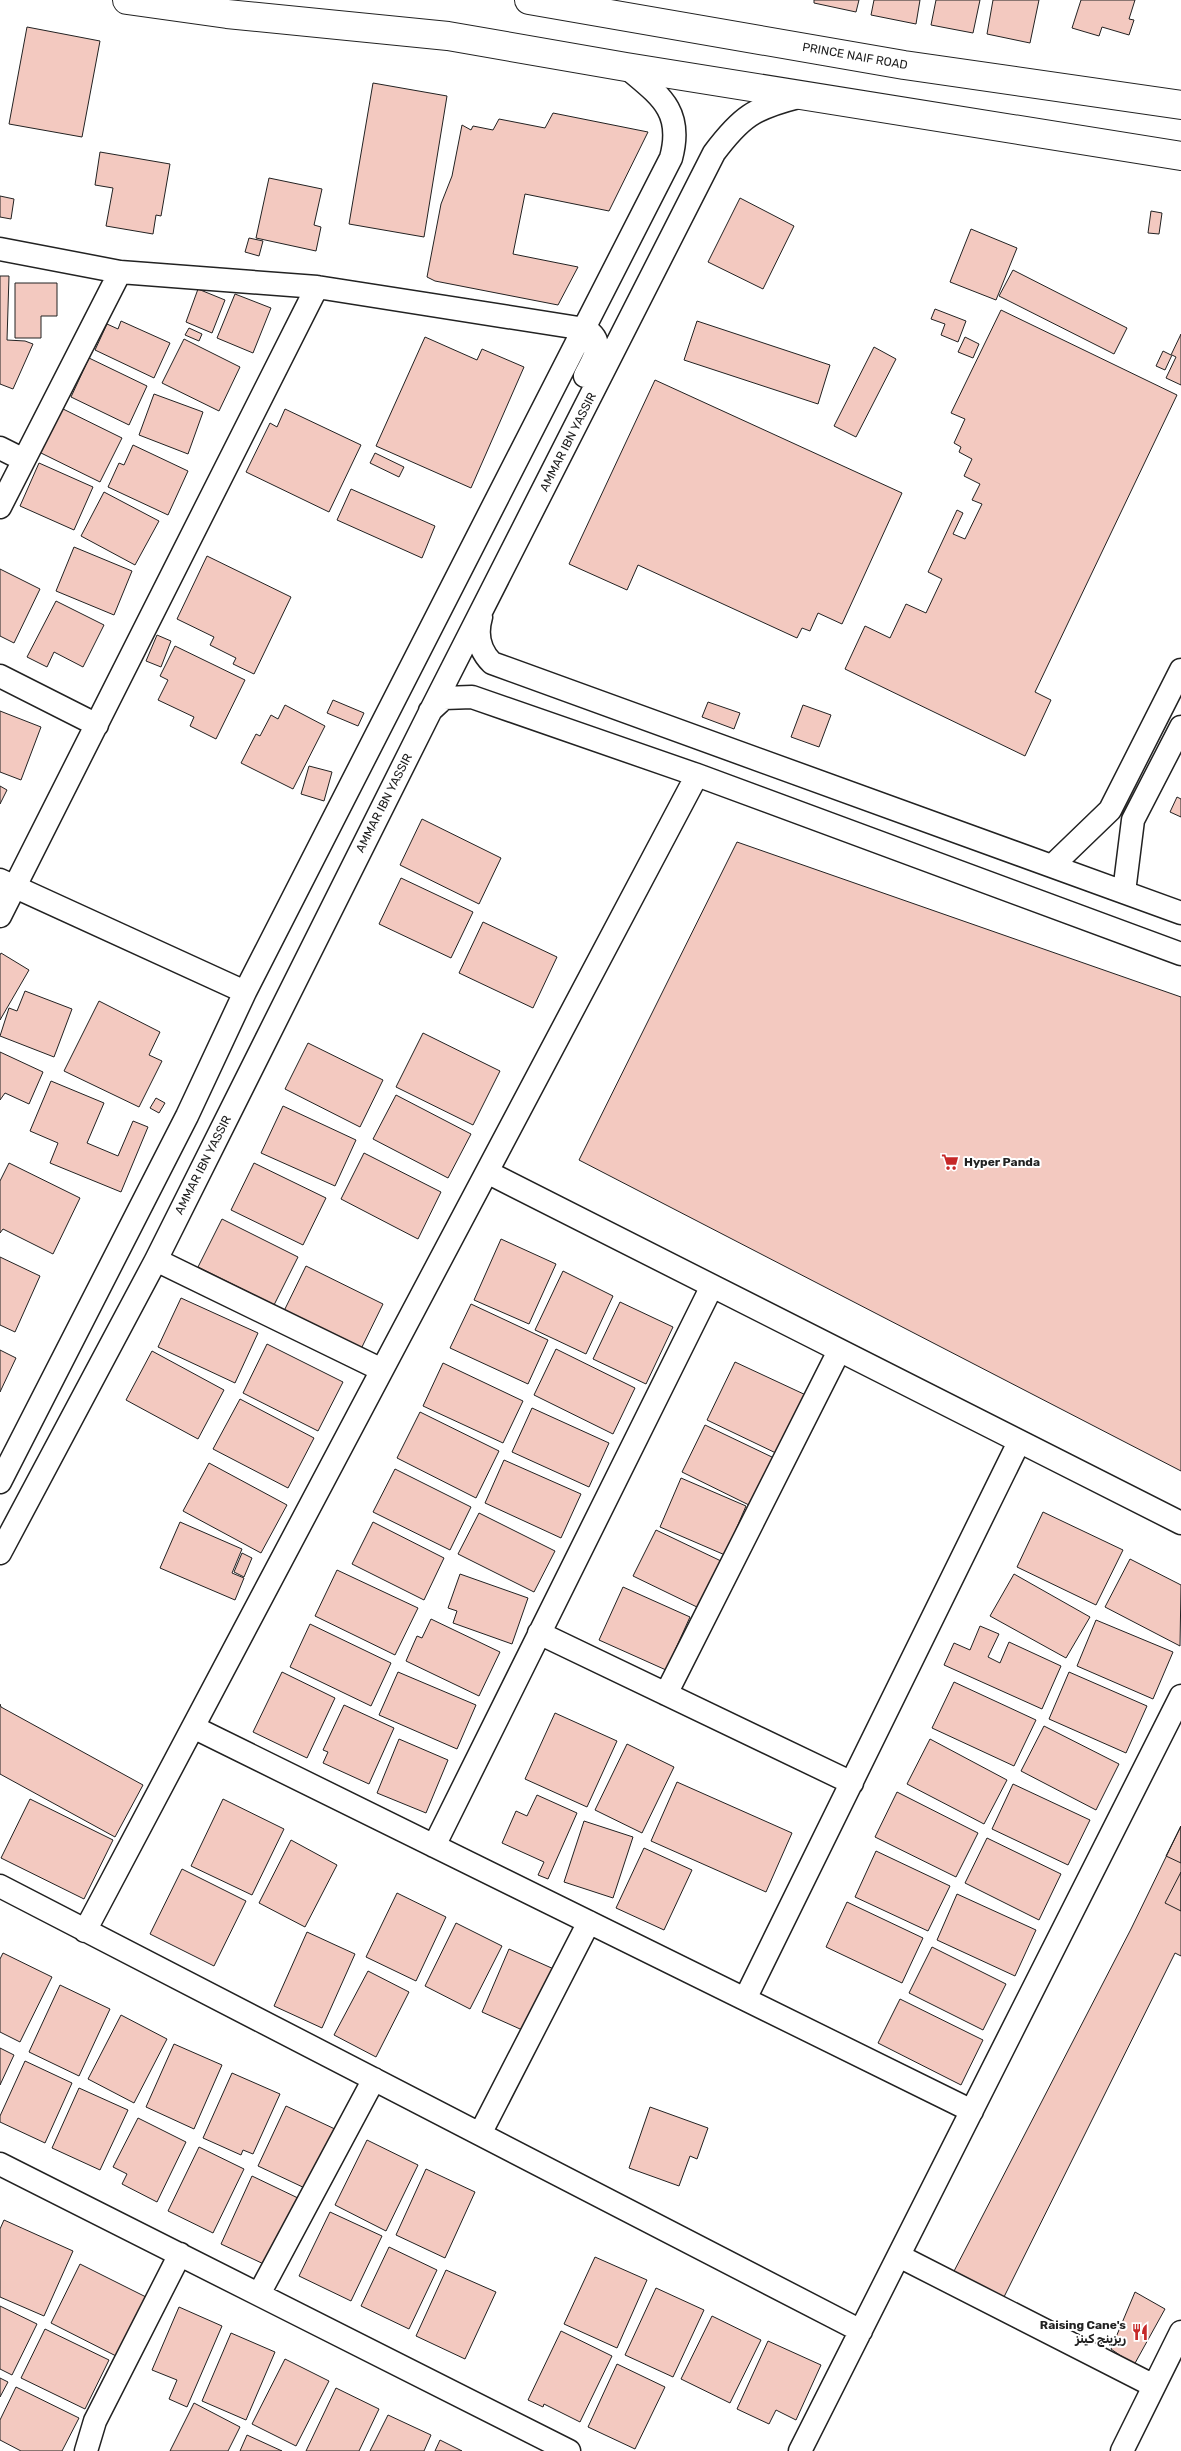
<svg xmlns="http://www.w3.org/2000/svg" width="1181" height="2451" viewBox="0 0 1181 2451" font-family="Rubik,Cairo,sans-serif">
  <style>
    .building { fill: #f3c9c0; stroke: #222 }
    .lines { fill: none; stroke-linecap: round; stroke-linejoin: round }
    .minor-casing { stroke: #222; stroke-width: 25 }
    .major-casing { stroke: #222; stroke-width: 30 }
    .minor { stroke: #fff; stroke-width: 22 }
    .major { stroke: #fff; stroke-width: 28 }
    .labels { text-anchor: middle; dominant-baseline: central; stroke-width: 4; stroke-linejoin: round; paint-order: stroke }
    .street-label { font-size: 12px; fill: #222; stroke: #fff }
    .poi-label { font-size: 12px; font-weight: bold; fill: #222; stroke: #fff; text-anchor: start }
  </style>
  <rect width="100%" height="100%" fill="#fff"/>
  <!-- building -->
  <path class="building" d="M814,0h45l-3,12 -42,-9z
    M874,0h46l-4,24 -45,-9z
    M936,0h44l-7,33 -42,-8z
    M993,0h46l-9,43 -43,-9z
    M1081,0h54l-6,19 5,1 -5,15 -27,-8 -3,9 -27,-8z
    M27,27l73,14 -18,96 -73,-13z
    M373,83l74,13 -23,141 -75,-13z
    M553,113l95,19 -39,79 -84,-17 -12,60 65,13 -20,38 -123,-24 -8,-4 14,-73 11,-28 10,-51 9,5 2,-4 20,4 6,-11 46,9z
    M100,152l70,12 -9,52 -5,-1 -3,19 -47,-8 7,-38 -18,-3z
    M269,178l53,11 -8,36 7,2 -5,24 -60,-13z
    M0,196l14,3 -3,20 -11,-2z
    M740,198l54,28 -31,63 -55,-27z
    M1151,211l11,2 -3,21 -11,-1z
    M971,229l46,19 -21,52 -46,-18z
    M249,238l14,3 -4,15 -14,-4z
    M1013,270l114,58 -13,26 -115,-58z
    M0,276h9l-2,64 18,1 8,3 -20,45 -13,-5z
    M15,283h42v33h-16v22h-26z
    M198,289l27,11 -13,33 -26,-11z
    M235,294l36,14 -18,45 -36,-15z
    M935,309l31,12 -8,21 -17,-7 4,-11 -14,-5z
    M1001,310l176,85 -142,297 16,8 -26,56 -180,-87 20,-43 25,12 16,-34 20,9 16,-34 -14,-7 29,-62 6,3 -10,21 12,5 17,-35 -10,-4 8,-16 -16,-8 8,-17 -13,-7 2,-5 -7,-4 11,-24 -14,-6z
    M121,321l49,22 -16,35 -59,-28 12,-26 11,5z
    M697,321l133,44 -12,39 -134,-44z
    M189,328l13,6 -3,7 -14,-6z
    M1181,334v51l-15,-7 10,-21 -4,-2 -7,15 -9,-4 7,-15 8,4z
    M425,337l52,23 5,-11 42,18 -53,121 -95,-42z
    M965,337l14,7 -6,14 -15,-6z
    M184,339l56,28 -21,44 -57,-28z
    M874,347l22,12 -40,78 -22,-11z
    M89,358l58,28 -18,39 -58,-28z
    M655,380l247,113 -60,131 -24,-11 -8,18 -8,-3 -5,10 -159,-73 -11,25 -58,-26z
    M154,394l49,18 -15,42 -49,-19z
    M57,406l65,32 -22,44 -61,-30z
    M285,409l76,36 -32,67 -83,-40 24,-49 7,4z
    M133,445l55,26 -20,44 -60,-28 11,-24 5,2z
    M375,453l29,14 -5,10 -29,-14z
    M39,463l54,24 -19,43 -54,-24z
    M351,489l84,37 -13,32 -85,-38z
    M104,492l55,29 -24,44 -54,-29z
    M74,547l58,24 -18,44 -58,-24z
    M207,556l84,41 -37,77 -21,-10 3,-6 -26,-13 4,-8 -37,-18z
    M0,569l40,20 -26,54 -14,-7z
    M56,601l48,24 -21,42 -29,-15 -7,15 -20,-10z
    M157,635l14,6 -10,26 -15,-6z
    M175,646l70,34 -29,59 -26,-13 4,-9 -36,-17 10,-20 -8,-4z
    M333,700l31,13 -6,13 -31,-13z
    M708,702l32,11 -6,16 -32,-12z
    M285,705l40,21 -32,63 -52,-26 15,-29 4,2 11,-21 7,4z
    M803,705l28,10 -12,32 -28,-10z
    M0,711l41,16 -20,53 -21,-8z
    M309,766l23,6 -8,29 -23,-7z
    M0,786l7,4 -7,14z
    M1177,797l4,2v18l-11,-5z
    M422,819l79,39 -22,46 -79,-39z
    M737,842l444,155v474l-602,-311z
    M401,878l72,34 -22,46 -72,-34z
    M483,922l74,35 -24,51 -74,-35z
    M1,953l28,17 -29,50v-65z
    M25,991l47,18 -18,48 -54,-21 9,-28 8,3z
    M99,1001l61,31 -11,23 13,6 -23,46 -75,-36z
    M423,1033l77,38 -27,54 -77,-38z
    M308,1043l75,37 -23,47 -75,-38z
    M0,1052l43,20 -14,32 -24,-11 -5,7z
    M51,1081l53,22 -17,40 31,13 15,-35 15,6 -27,65 -71,-29 8,-20 -28,-12z
    M396,1095l75,39 -23,44 -75,-39z
    M156,1098l9,5 -6,10 -9,-5z
    M283,1106l73,34 -21,46 -74,-33z
    M364,1153l77,39 -23,47 -77,-40z
    M9,1163l71,35 -27,56 -50,-25 -3,4v-52z
    M254,1163l72,35 -23,47 -72,-35z
    M222,1219l76,38 -24,48 -76,-38z
    M501,1239l55,25 -27,60 -55,-24z
    M0,1257l40,19 -25,56 -15,-7z
    M306,1266l77,38 -23,47 -77,-38z
    M563,1271l50,25 -27,58 -51,-24z
    M181,1298l77,35 -23,50 -77,-36z
    M620,1302l53,25 -27,57 -53,-25z
    M471,1304l77,36 -20,44 -78,-36z
    M267,1344l76,38 -25,49 -75,-38z
    M556,1349l79,39 -22,46 -79,-39z
    M0,1350l16,8 -16,34z
    M152,1351l72,39 -26,49 -72,-39z
    M735,1362l73,34 -28,59 -73,-35z
    M443,1363l80,38 -20,42 -80,-37z
    M240,1399l74,39 -26,50 -75,-39z
    M532,1408l77,35 -20,44 -77,-35z
    M420,1412l79,39 -23,47 -79,-40z
    M705,1425l69,33 -23,48 -69,-34z
    M504,1460l77,34 -20,44 -76,-35z
    M209,1463l78,42 -26,48 -78,-42z
    M395,1469l76,38 -21,43 -77,-38z
    M681,1478l65,28 -21,49 -65,-28z
    M1043,1512l80,38 -27,55 -79,-38z
    M479,1513l76,38 -21,41 -76,-38z
    M180,1522l62,27 -10,24 12,5 -9,22 -75,-32z
    M373,1522l71,36 -20,42 -72,-36z
    M656,1530l65,31 -22,47 -66,-32z
    M242,1553l10,5 -8,19 -10,-5z
    M1130,1559l51,26 -1,61 -75,-39z
    M337,1570l81,38 -23,47 -80,-39z
    M460,1574l68,24 -16,46 -59,-21 4,-12 -9,-3z
    M1014,1574l76,43 -24,41 -76,-42z
    M623,1587l67,30 -24,53 -67,-30z
    M431,1619l69,33 -21,44 -73,-35 11,-25 5,2z
    M1096,1620l77,32 -20,47 -76,-33z
    M310,1624l81,39 -20,43 -81,-39z
    M980,1626l19,8 -11,23 12,6 9,-21 52,24 -19,43 -98,-44 10,-22 16,7z
    M282,1672l53,26 -28,60 -54,-26z
    M398,1672l78,33 -19,44 -78,-34z
    M1069,1672l78,34 -21,47 -77,-34z
    M954,1682l82,38 -22,46 -82,-38z
    M0,1704l1,3 142,78 -28,52 -115,-63z
    M344,1705l50,23 -25,56 -46,-21 5,-11 -5,-2z
    M555,1713l62,28 -30,66 -62,-28z
    M1044,1726l75,38 -23,46 -75,-39z
    M399,1739l49,21 -22,53 -49,-20z
    M930,1739l77,41 -23,44 -77,-40z
    M627,1744l47,23 -32,66 -47,-23z
    M677,1782l115,51 -26,59 -115,-51z
    M1013,1784l77,36 -22,45 -76,-36z
    M897,1792l81,41 -22,44 -81,-40z
    M537,1795l40,18 -29,66 -10,-4 6,-13 -42,-19 14,-32 11,5z
    M30,1799l83,41 -29,59 -83,-41z
    M223,1799l61,30 -32,66 -61,-29z
    M584,1821l49,16 -20,61 -49,-16z
    M1181,1826v130l-6,-3 -174,350 -49,-28 179,-346z
    M1181,1826v37l-15,-7z
    M987,1838l74,36 -22,46 -74,-37z
    M291,1840l46,25 -32,62 -46,-24z
    M644,1848l48,22 -28,60 -48,-22z
    M876,1851l74,35 -22,45 -73,-34z
    M182,1869l64,32 -32,65 -64,-32z
    M1181,1872v39l-16,-8z
    M397,1893l49,24 -30,64 -50,-24z
    M957,1894l79,36 -21,46 -78,-36z
    M847,1902l76,36 -21,45 -76,-36z
    M456,1923l46,23 -32,63 -45,-23z
    M307,1932l48,22 -33,74 -48,-22z
    M932,1947l74,37 -23,46 -74,-37z
    M509,1949l47,21 -27,63 -47,-21z
    M3,1953l49,24 -32,65 -20,-10v-73z
    M368,1971l41,21 -33,65 -42,-22z
    M60,1985l50,24 -31,67 -50,-24z
    M900,1999l83,41 -22,45 -83,-42z
    M121,2015l46,24 -33,64 -46,-24z
    M174,2044l48,21 -28,64 -48,-22z
    M0,2048l14,7 -14,30z
    M25,2061l47,22 -27,60 -45,-21v-6z
    M232,2073l48,21 -27,60 -10,-4 -2,5 -38,-17z
    M79,2088l49,22 -28,60 -48,-22z
    M286,2106l51,24 -28,60 -51,-24z
    M650,2107l58,21 -11,31 -7,-3 -11,30 -50,-18z
    M138,2118l48,24 -29,60 -35,-18 5,-10 -14,-7z
    M367,2140l51,25 -32,66 -51,-26z
    M199,2147l45,22 -31,64 -45,-22z
    M426,2169l49,23 -30,66 -49,-23z
    M252,2176l48,23 -32,67 -47,-22z
    M330,2212l52,24 -31,65 -52,-25z
    M4,2220l69,31 -29,65 -44,-19v-68z
    M389,2247l48,23 -28,59 -48,-23z
    M595,2257l52,23 -30,68 -53,-24z
    M80,2264l72,36 -30,59 -71,-36z
    M446,2270l50,22 -31,67 -49,-23z
    M656,2288l48,22 -31,67 -48,-22z
    M1135,2292l30,17 -31,56 -23,-16z
    M0,2306l37,18 -25,51 -12,-6z
    M179,2307l43,19 -35,81 -18,-8 8,-19 -25,-10z
    M712,2316l49,24 -31,63 -49,-24z
    M45,2329l64,31 -24,49 -64,-31z
    M561,2331l51,25 -32,66 -36,-18 -1,3 -15,-7z
    M231,2333l44,19 -29,68 -44,-19z
    M768,2341l53,24 -25,55 -20,-10 -7,14 -32,-15z
    M285,2359l44,22 -33,65 -44,-22z
    M617,2364l48,23 -30,62 -47,-22z
    M0,2378l8,4 -8,15z
    M16,2387l63,31 -17,33h-41l-21,-11v-20z
    M336,2388l43,21 -20,42h-53z
    M194,2403l46,24 -12,24h-58z
    M388,2415l43,20 -7,16h-54z
    M247,2435l35,16h-42z
    M440,2440l22,11h-27z"/>
  <g class="lines">
    <!-- minor casing -->
    <g class="minor-casing">
      <path id="minor" d="M0,249l120,23 197,15 268,42c22,13 8,30 0,47
        M0,448l24,12
        M0,507l120,-235
        M481,617c-5,17 -2,33 11,46l689,250
        M0,676l97,49
        M430,711l14,-13 28,-1 225,78 484,179
        M1053,865l57,-55 71,-140
        M0,880l245,112
        M1124,892l9,-72 48,-93
        M0,916l317,-629
        M487,1172l694,351
        M156,1260l226,110
        M0,1482l187,-366 58,-124 426,-834c13,-48 -12,-63 -45,-91
        M0,1553l156,-293 274,-548 284,-559c27,-36 40,-45 84,-56
        M539,1633l313,150
        M666,1694l173,-343
        M193,1727l779,384
        M434,1846l278,-560
        M0,1886l861,445
        M85,1931l612,-1156
        M745,1999l274,-557
        M480,2134l109,-212
        M0,2164l569,287
        M899,2256l255,130
        M259,2294l115,-215
        M86,2451l9,-30 85,-167
        M800,2451l381,-755
        M1122,2451l59,-119"/>
    </g>
    <!-- major casing -->
    <g class="major-casing">
      <path id="major" d="M127,0l100,14 221,22 178,31 555,89
        M529,0l375,65 277,40"/>
    </g>
    <!-- minor -->
    <use href="#minor" class="minor"/>
    <!-- major -->
    <use href="#major" class="major"/>
  </g>
  <!-- icons -->
  <defs>
    <g id="supermarket-bare" transform="scale(1.35)"><path d="M-6-5.5h2.5l.6 2H6L4.5 2H-2.5L-4.4-4H-6ZM-1.5 3.2a1.3 1.3 0 1 0 .1 0ZM3 3.2a1.3 1.3 0 1 0 .1 0Z" fill="#c62828" stroke="#fff" stroke-width="2.5" paint-order="stroke"/></g>
    <g id="restaurant-bare" transform="scale(1.35)"><path d="M-5-6h1v4h1v-4h1v4h1v-4h1v5L-1.5 .5V6h-2V.5L-5-1ZM5-6V6H3V1.5H1.5Q1.5-4 5-6Z" fill="#c62828" stroke="#fff" stroke-width="2.5" paint-order="stroke"/></g>
  </defs>
  <g fill-rule="evenodd">
    <use href="#supermarket-bare" x="950" y="1162"/>
    <use href="#restaurant-bare" x="1140" y="2332"/>
  </g>
  <g class="labels">
    <!-- street labels -->
    <g class="street-label">
      <text transform="translate(855 56) rotate(10)">PRINCE NAIF ROAD</text>
      <text transform="translate(568 442) rotate(-63)">AMMAR IBN YASSIR</text>
      <text transform="translate(384 803) rotate(-63)">AMMAR IBN YASSIR</text>
      <text transform="translate(203 1165) rotate(-63)">AMMAR IBN YASSIR</text>
    </g>
    <!-- poi labels -->
    <g class="poi-label">
      <text x="964" y="1162">Hyper Panda</text>
      <text x="1126" y="2325" text-anchor="end">Raising Cane's<tspan x="1126" dy="14">ريزينج كينز</tspan></text>
    </g>
  </g>
</svg>
